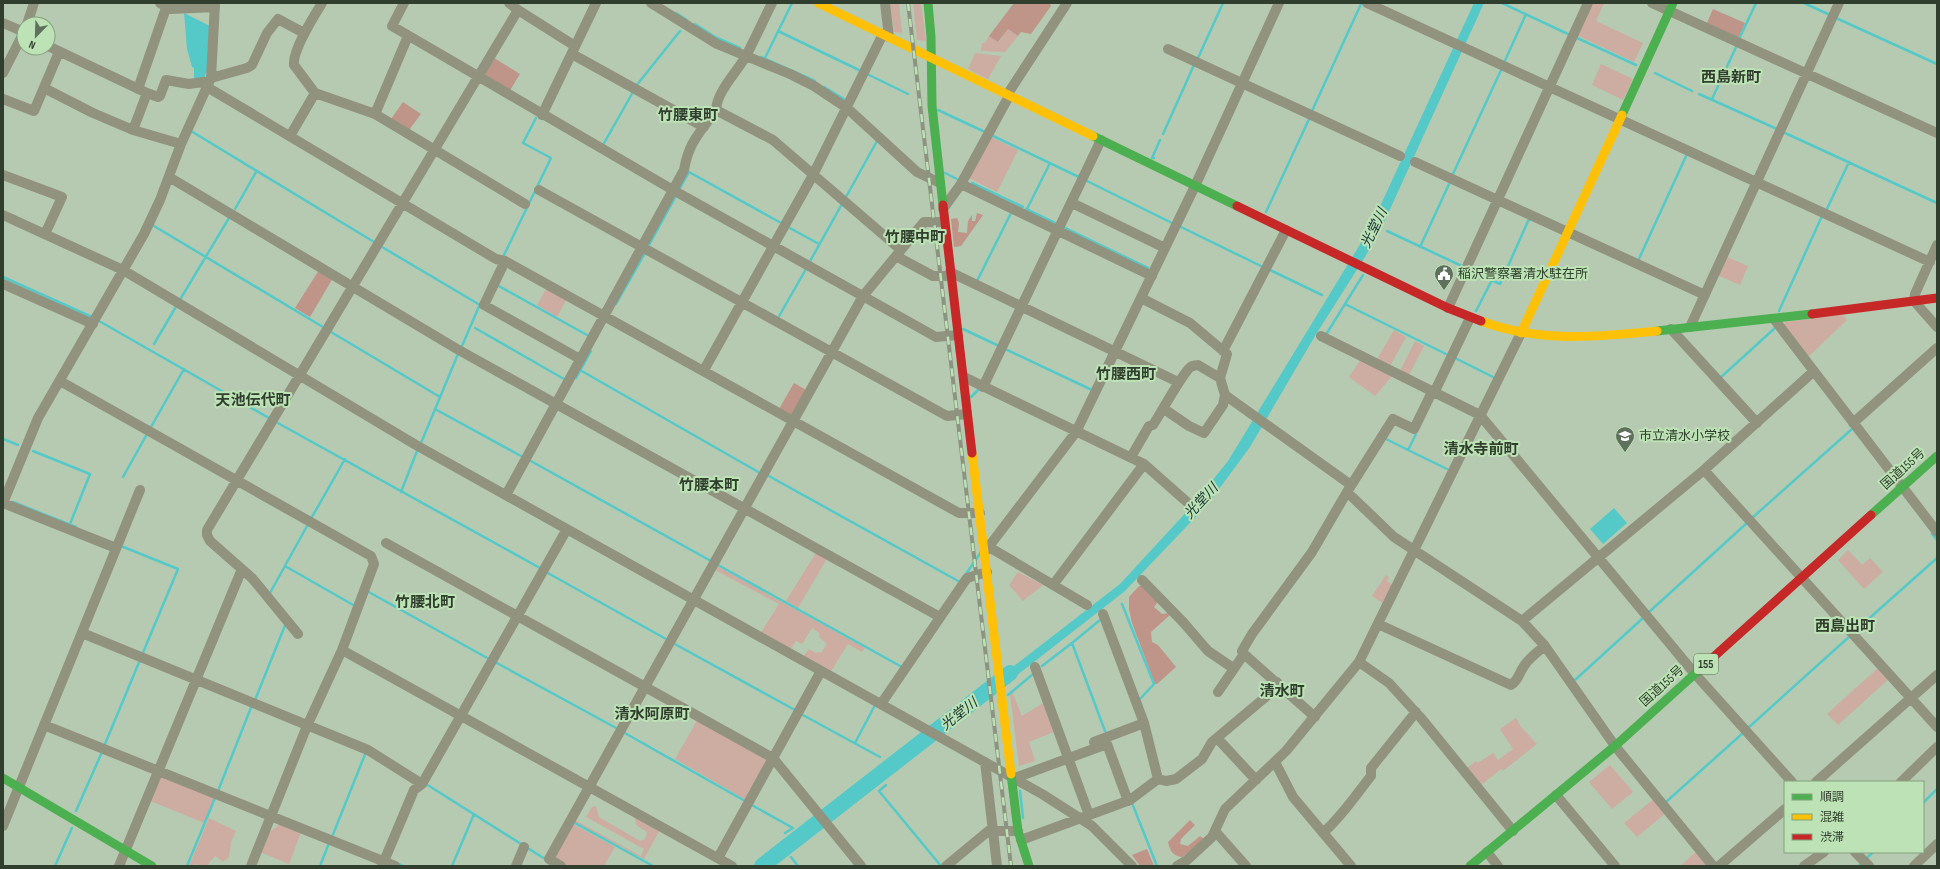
<svg xmlns="http://www.w3.org/2000/svg" width="1940" height="869" viewBox="0 0 1940 869" font-family="'Sofia Sans Condensed','Noto Sans JP',sans-serif">
  <style>
    .green { fill: #cdaca1 }
    .forest { fill: #bf9489 }
    .water { fill: #55c9c8 }
    .lines { fill: none; stroke-linecap: round; stroke-linejoin: round }
    .stream { stroke: #55c9c8; stroke-width: 2.5 }
    .river { stroke: #55c9c8; stroke-width: 16 }
    .street { stroke: #92937f; stroke-width: 10 }
    .fast { stroke: #4caf50; stroke-width: 9 }
    .slow { stroke: #ffc107; stroke-width: 9 }
    .jam { stroke: #c62828; stroke-width: 9 }
    .rail-casing { stroke: #8c937f; stroke-width: 4 }
    .rail { stroke: #bce2b5; stroke-width: 2.5; stroke-dasharray: 8; stroke-linecap: butt }
    .labels { text-anchor: middle; dominant-baseline: central; stroke-width: 4; stroke-linejoin: round; paint-order: stroke }
    .shield { fill: #bce2b5; stroke: #5a7056; stroke-width: 1 }
    .shield-label { font-size: 12px; font-weight: bold; fill: #303f2d }
    .poi-label { font-size: 13px; fill: #303f2d; stroke: #bce2b5; text-anchor: start }
    .street-label { font-size: 13px; fill: #303f2d; stroke: #bce2b5 }
    .water-label { font-size: 14px; font-style: italic; fill: #1a3234; stroke: #bce2b5 }
    .quarter-label { font-size: 15px; font-weight: bold; fill: #303f2d; stroke: #bce2b5 }
  </style>
  <rect width="100%" height="100%" fill="#b6cab2"/>
  <!-- green -->
  <path class="green" d="M890,3h9l3,30 -8,-1z
    M913,3h8l5,38 -9,-1z
    M1590,3h14l-8,18 47,22 -9,19 -58,-27z
    M1008,29l10,7 -13,16 -24,-1 1,-8h3l4,-7 10,6z
    M975,53l26,3 -13,23 -20,-10z
    M1601,64l32,15 -10,21 -31,-15z
    M991,137l27,13 -21,42 -28,-14z
    M1725,256l23,10 -8,19 -23,-10z
    M548,286l20,11 -11,20 -20,-12z
    M1843,315l4,5 -39,37 -24,-32 1,-3z
    M1394,330l12,7 -17,31 -13,-7z
    M1415,341l9,5 -16,31 -9,-4z
    M1361,359l32,16 -18,21 -26,-19z
    M1848,550l14,15 8,-7 13,14 -19,17 -26,-29z
    M817,551l11,6 -30,51 -12,-7z
    M715,565l150,83 -3,4 -14,-8 -18,29 -27,-16 6,-8 7,4 2,-1 3,1 6,-9 -7,-6 -1,-5 -7,-5 -10,16 -6,-3 -6,9 -30,-16 19,-30 -66,-35z
    M1018,572l25,13 -20,16 -14,-16z
    M1386,575l3,2 -2,4 7,5 -10,18 -12,-8z
    M1879,667l11,11 -52,47 -11,-11z
    M1012,692l10,24 23,-14 11,29 -27,11 6,19 -16,5 -9,-72z
    M1516,718l5,9 16,17 -34,27 -2,-2 -20,16 -14,-17 9,-7 2,2 15,-10 5,7 15,-11 -13,-20z
    M698,719l70,39 -22,42 -71,-41z
    M1610,765l23,27 -21,17 -23,-27z
    M162,775l53,23 -11,25 -56,-23 10,-23z
    M1655,798l12,14 -30,25 -13,-14z
    M596,806l3,11 41,24 5,-2 2,-7 -11,-7 -1,-7 26,10 -17,31 -72,-38 1,-2 68,37 3,-7 -58,-32 6,-10z
    M209,818l27,13 -5,11 -2,15 -6,5 -8,-6 -6,7 -1,3h-7l-5,-2 -2,2h-5z
    M571,823l44,24 -11,19h-39l-12,-11z
    M280,824l21,8 -12,32 -29,-12 8,-19z
    M1698,850l13,16h-31z"/>
  <!-- forest -->
  <path class="forest" d="M1014,3h36l1,3 -20,28 -10,-2 -3,4 -10,-7 -10,13 -9,-6z
    M1713,9l32,14 -7,16 -32,-14z
    M494,58l26,16 -11,18 -22,-13 -2,-6z
    M403,102l18,12 -12,16 -18,-11z
    M977,213l6,2 -22,31 -7,1 -3,-28 6,-1 2,5 -1,9 9,1 1,-12 4,-6v6h3z
    M319,270l14,8 -23,39 -15,-9z
    M794,383l14,8 -17,25 -12,-7z
    M1139,586h5l14,16 -4,5 8,7 7,-1 1,2 -19,17 1,10 6,3 18,22 -19,17h-2l-23,-61 -3,-14v-12z
    M1190,820l5,5 -14,14 -1,5 8,2 12,-10 3,2 1,2 -22,17c-9,-1 -12,-6 -14,-15z
    M1147,849l7,17h-14l-8,-11z"/>
  <!-- water -->
  <path class="water" d="M1474,3h10l-103,226 -16,28 -50,79 -65,111 -42,57 -83,87 -123,96 -1,-11 119,-92 70,-76 38,-47 142,-233z
    M184,13l26,13 -3,44 -3,9 -10,1v-12l-2,-1 -5,-18z
    M1614,508l13,15 -24,21 -13,-15z"/>
  <g class="lines">
    <!-- stream -->
    <path class="stream" d="M1502,3l68,32
      M1804,3l26,12
      M676,13l11,7
      M1836,18l101,46
      M695,24l20,13 25,11
      M778,31l83,40
      M1575,37l61,28
      M1739,39l17,-36
      M761,57l54,24
      M765,58l27,-55
      M1198,58l25,-55
      M1504,63l22,-49
      M1655,73l37,18
      M867,74l41,20
      M636,86l44,-55
      M824,87l20,12
      M1699,94l78,35
      M1712,99l25,-54
      M938,110l47,22
      M1312,111l49,-107
      M191,131l183,111
      M1783,132l154,71
      M1163,134l31,-69
      M993,136l88,42
      M603,145l30,-53
      M1154,158h-2l8,-18
      M945,173l12,6
      M1452,176l50,-108
      M1085,180l87,43
      M972,183l51,24
      M679,190l10,-18 94,52
      M846,197l31,-56
      M235,209l21,-37
      M1026,209l29,14
      M1027,209l23,-46
      M1826,211l23,-49
      M1266,212l44,-95
      M154,226l169,101
      M788,227l31,17
      M1181,227l82,40
      M1065,228l83,40
      M1387,231l77,36
      M649,245l27,-49
      M382,247l98,58
      M1420,247l30,-65
      M504,255l47,-97 -28,-15 13,-25
      M1638,261l49,-107
      M809,263l33,-59
      M1270,270l52,25
      M1470,270l30,14 29,-65 2,1
      M3,277l89,40
      M977,281l34,-68
      M497,285l90,50
      M181,298l48,-80
      M616,304l29,-51
      M1345,304l103,51
      M1476,311l16,-31
      M1779,311l43,-95
      M778,318l28,-49
      M99,321l170,97
      M475,328l89,51
      M963,329l36,17
      M331,332l109,65
      M1327,333l36,-58
      M154,344l23,-39
      M462,346l18,-42
      M1005,349l87,41
      M1455,358l40,20
      M580,370l180,103
      M576,378l15,-27
      M1720,378l55,-50
      M971,397l8,-8
      M435,409l86,47
      M276,422l264,146
      M151,427l33,-58
      M1416,434l-8,16 39,19
      M3,439l15,6
      M1386,439l22,11
      M421,443l37,-89
      M33,451l57,23 -20,50
      M529,460l182,101
      M767,475l193,107
      M123,477l24,-43
      M401,492l16,-41
      M13,502l63,25
      M312,517l33,-58
      M1752,518l100,-89
      M1932,534l5,6
      M121,546l57,23 -36,86
      M718,565l184,102
      M285,566l70,40
      M546,572l120,67
      M966,574l13,-19
      M367,591l122,68
      M270,593l37,-67
      M1122,604l32,80 -14,15
      M1648,613l100,-91
      M1100,620l-28,23 33,88
      M1855,631l82,-73
      M673,643l122,67
      M495,662l123,67
      M1042,666l30,-23
      M1575,680l68,-62
      M1008,695l25,-21
      M255,700l31,-77
      M801,714l79,43
      M1748,728l102,-92
      M623,732l122,69
      M855,743l20,-38
      M105,744l35,-84
      M889,762l3,4
      M879,777l2,3
      M426,784l119,75 1,-2
      M886,785l-7,6 62,75
      M218,791l34,-86
      M1020,791l3,27
      M1666,802l77,-69
      M1132,803l25,63
      M1923,803l14,-14
      M750,804l43,24 -8,5
      M76,811l26,-59
      M573,822l80,44
      M332,837l34,-85
      M790,838l4,4
      M784,849l3,3
      M791,857l7,9
      M1867,858l6,-6
      M397,863l6,3
      M55,866l17,-38
      M187,866l28,-68
      M320,866l9,-23
      M452,866l22,-52
      M1858,866l2,-1"/>
    <!-- river -->
    <path class="river" d="M762,866l248,-193"/>
    <!-- street -->
    <path class="street" d="M160,3l11,6 44,-2
      M322,3c-8,13 -30,48 -28,62l21,28 60,21 150,90
      M404,3l-12,23 281,164 263,147 22,-2
      M509,3l9,7 57,36
      M651,3l66,41 73,30 24,12 33,22 70,64 23,11
      M885,3l4,34
      M1367,3l563,259
      M1652,3l285,130
      M3,23l21,9
      M27,24l7,-21
      M48,46l99,47 -14,37
      M1168,49l232,107
      M572,54l132,73
      M3,73l21,-41
      M211,78l36,-10 5,-3 15,-32 11,-14 26,14
      M207,87l289,172 9,2 454,252h21
      M44,88l49,25 40,17 48,14
      M138,89l28,-81
      M147,93l11,4 2,-1 6,-16 23,4 20,-3
      M1007,95l60,-92
      M3,99l31,12 25,-59
      M716,110l57,30 128,110
      M375,114l33,-78
      M542,115l54,-112
      M290,136l25,-43
      M1415,162l290,133
      M3,175l59,22 -17,37
      M169,177l288,172 483,268
      M961,184l191,92
      M539,190l408,226 20,-2
      M1072,203l93,45
      M943,209l18,-25 48,-88
      M3,215l120,55 293,175 626,349 50,32 40,40
      M1937,245l-22,49 -1,7 23,26
      M896,256l37,20h17
      M505,261l-21,44 96,54
      M950,272l228,110
      M3,284l90,40
      M1141,298l49,25 37,31 -7,24 5,17 126,90
      M1448,308l140,-305
      M1774,319l163,213
      M1690,327l149,-324
      M1671,329l86,94
      M1321,336l159,79 215,259 97,108
      M1223,351l63,-121
      M704,370l109,-195 70,-141
      M964,377l180,87 43,38
      M60,381l311,175 3,8 -32,86 -35,76 -56,140
      M983,387l118,-247
      M1434,393l36,-75
      M1164,409l25,17 15,7 19,-28 2,-10
      M1853,423l84,-75
      M1131,457l18,-31 4,-1c7,-10 31,-55 39,-59 1,0 5,-1 6,-1l22,13
      M1704,470l233,257
      M1347,492l47,45 128,84 23,25 70,100 98,120
      M506,495l178,-325c5,-29 16,-37 32,-60 1,-19 21,-38 30,-54 9,-17 17,-35 26,-53
      M3,503l35,-85 106,-184 16,-34 21,-56 30,-66 4,-75
      M3,503l113,45
      M386,543l387,215 88,108
      M989,547l98,58
      M984,553l92,-121 119,-246 84,-183
      M1142,580l41,42 25,29 25,17
      M1053,585l91,-121
      M1522,621l182,-151 110,-99
      M1378,624l133,61c7,-4 8,-12 13,-19 5,-8 13,-14 21,-20
      M82,633l286,117 54,34
      M298,634l-46,-56 -42,-37 -3,-6v-5l311,-520
      M342,650l390,216
      M1244,654l71,63
      M1359,662l30,21 32,35 92,113
      M1035,667l54,148
      M1218,692l26,-38 -2,-3 10,-17 60,-82 35,-60 46,-73 21,10 18,-37
      M881,704l86,-126 20,-6
      M44,725l351,141
      M1217,738l39,42
      M1094,742l50,-19
      M985,762l12,104
      M1275,762l18,35 58,69
      M1015,778l92,-34 21,57
      M1158,779l8,2 10,-2 26,-20 10,-17 56,-47 9,-13
      M1816,782l121,-107
      M1901,782l36,-35
      M1556,795l59,71
      M3,826l137,-336
      M993,831h25
      M1215,831l31,35
      M1323,833c20,-18 32,-37 48,-57v-8l45,-56
      M1021,840l109,-40 28,-21 -14,-56 -41,-109
      M1487,852l11,14
      M1855,852l14,14
      M718,858l103,-187
      M119,866l123,-297
      M382,866l32,-76 8,-6 145,-255
      M516,866l8,-19
      M561,866l-12,-7 314,-563 61,-74h20
      M946,866l46,-38
      M1177,866l10,-6 25,-23 13,-28 61,-58 73,-89 162,-329
      M1719,866l66,-57
      M1804,866l20,-14
      M1914,866l23,-22"/>
    <!-- fast -->
    <path class="fast" d="M928,3l3,34 1,69 11,99
      M1622,115l51,-112
      M1093,136l144,70
      M1657,331l155,-17
      M1871,515l66,-59
      M1011,774l7,57 11,35
      M3,778l149,88
      M1470,866l145,-120 93,-84"/>
    <!-- slow -->
    <path class="slow" d="M818,3l275,133
      M1481,321c58,22 116,16 176,10
      M1521,333l101,-218
      M972,453l39,321"/>
    <!-- jam -->
    <path class="jam" d="M943,205l29,248
      M1237,206l211,102 33,13
      M1812,314l125,-16
      M1708,662l163,-147"/>
    <!-- rail casing -->
    <g class="rail-casing">
      <path id="rail" d="M908,3l103,863"/>
    </g>
    <!-- rail -->
    <use href="#rail" class="rail"/>
  </g>
  <!-- icons -->
  <defs>
    <g id="civic-pin" transform="scale(1)"><path d="M0 17L-7.5 6A9.5 9.5 0 1 1 7.5 6Z" fill="#5f705c" stroke="#bce2b5"/><path d="M-.6-6.5H3V-4.5H.6V-3L4-1V1h2V6H-6V1h2V-1L-.6-3ZM-1.2 2.5V6h2.4V2.5Z" fill="#fff"/></g>
    <g id="school-pin" transform="scale(1)"><path d="M0 17L-7.5 6A9.5 9.5 0 1 1 7.5 6Z" fill="#5f705c" stroke="#bce2b5"/><path d="M0-5L7-2L0 1L-7-2ZM-4 1L0 2.5L4 1V4Q0 6-4 4Z" fill="#fff"/></g>
  </defs>
  <g fill-rule="evenodd">
    <use href="#civic-pin" x="1444" y="274"/>
    <use href="#school-pin" x="1625" y="436"/>
  </g>
  <g class="labels">
    <!-- shield labels -->
    <rect class="shield" x="1694" y="654" width="24" height="20" rx="3"/>
    <g class="shield-label">
      <text x="1706" y="664">155</text>
    </g>
    <!-- poi labels -->
    <g class="poi-label">
      <text x="1458" y="274">稲沢警察署清水駐在所</text>
      <text x="1639" y="436">市立清水小学校</text>
    </g>
    <!-- street labels -->
    <g class="street-label">
      <text transform="translate(1903 469) rotate(-42)">国道155号</text>
      <text transform="translate(1662 686) rotate(-42)">国道155号</text>
    </g>
    <!-- water labels -->
    <g class="water-label">
      <text transform="translate(1374 228) rotate(-64)">光堂川</text>
      <text transform="translate(1201 501) rotate(-47)">光堂川</text>
      <text transform="translate(959 714) rotate(-38)">光堂川</text>
    </g>
    <!-- quarter labels -->
    <g class="quarter-label">
      <text x="1731" y="77">西島新町</text>
      <text x="688" y="115">竹腰東町</text>
      <text x="915" y="237">竹腰中町</text>
      <text x="1126" y="374">竹腰西町</text>
      <text x="253" y="400">天池伝代町</text>
      <text x="1481" y="449">清水寺前町</text>
      <text x="709" y="485">竹腰本町</text>
      <text x="425" y="602">竹腰北町</text>
      <text x="1845" y="626">西島出町</text>
      <text x="1282" y="691">清水町</text>
      <text x="652" y="714">清水阿原町</text>
    </g>
  </g>
  <!-- border -->
  <rect width="1940" height="869" fill="none" stroke="#303f2d" stroke-width="8"/>
  <!-- legend -->
  <rect x="1784" y="781" width="140" height="72" fill="#bce2b5" stroke="#84a17f"/>
  <rect x="1792" y="794" width="20" height="6" fill="#4caf50" stroke="#84a17f"/>
  <text x="1820" y="801" font-size="12" fill="#303f2d">順調</text>
  <rect x="1792" y="814" width="20" height="6" fill="#ffc107" stroke="#84a17f"/>
  <text x="1820" y="821" font-size="12" fill="#303f2d">混雑</text>
  <rect x="1792" y="834" width="20" height="6" fill="#c62828" stroke="#84a17f"/>
  <text x="1820" y="841" font-size="12" fill="#303f2d">渋滞</text>
  <!-- north arrow -->
  <g transform="translate(36 36) rotate(203)"><circle r="19" fill="#bce2b5" stroke="#84a17f"/>
  <path d="M0-3L7 15L0 10L-7 15Z" fill="#5f705c"/>
  <text y="-6" font-size="11" font-weight="bold" text-anchor="middle" fill="#303f2d">N</text>
  </g>
</svg>
